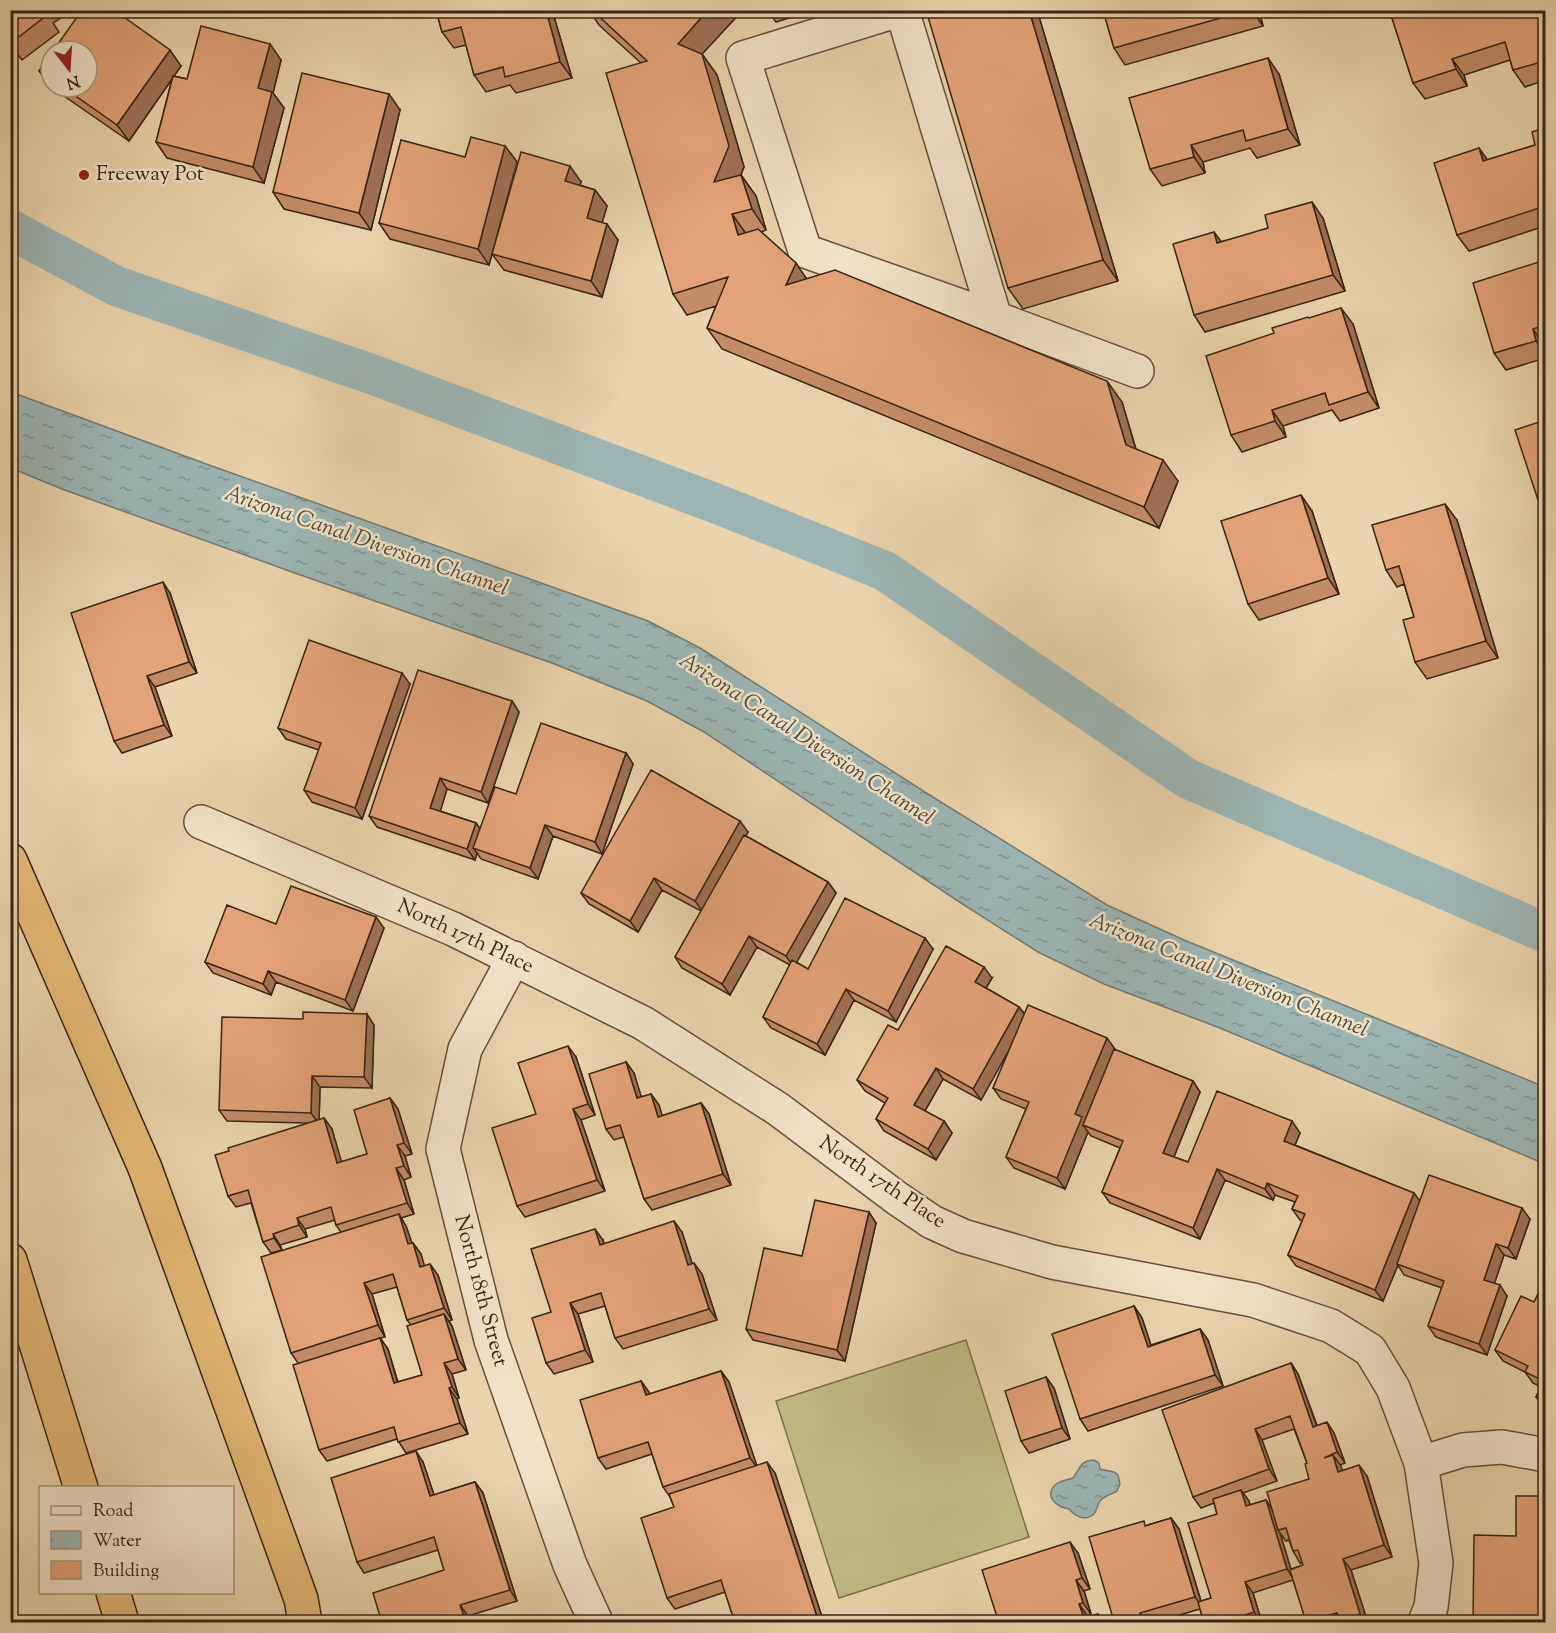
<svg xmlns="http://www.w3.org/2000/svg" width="1556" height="1633" viewBox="0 0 1556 1633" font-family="'Sorts Mill Goudy',serif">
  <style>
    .garden { fill: #bfbb84; stroke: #7c704e; stroke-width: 1.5 }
    .water { fill: url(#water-ripples); stroke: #747b75; stroke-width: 1.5 }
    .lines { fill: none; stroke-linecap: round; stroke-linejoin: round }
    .canal { stroke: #9cb5b4; stroke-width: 40 }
    .street-casing { stroke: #65503c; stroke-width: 36 }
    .highway-casing { stroke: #392417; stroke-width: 36 }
    .street { stroke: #f1e3c8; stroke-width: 33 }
    .highway { stroke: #e5ba76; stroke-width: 33 }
    .wall { fill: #c38b66; stroke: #392417; stroke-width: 1.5; fill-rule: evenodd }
    .shaded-wall { fill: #9f7153; stroke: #392417; stroke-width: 1.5 }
    .building { fill: #e3a277; stroke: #392417; stroke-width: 1.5 }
    .poi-dot { fill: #8f2418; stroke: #f1e3c8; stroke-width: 2 }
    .labels { text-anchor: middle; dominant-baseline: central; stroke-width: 5; stroke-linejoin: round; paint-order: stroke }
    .poi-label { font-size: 21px; fill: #392417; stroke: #f1e3c8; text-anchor: start }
    .street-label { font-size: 21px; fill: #392417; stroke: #f1e3c8 }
    .water-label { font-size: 22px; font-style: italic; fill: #52483e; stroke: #f1e3c8 }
  </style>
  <defs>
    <pattern id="water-ripples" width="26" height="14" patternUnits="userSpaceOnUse" patternTransform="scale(1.5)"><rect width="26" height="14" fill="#9cb5b4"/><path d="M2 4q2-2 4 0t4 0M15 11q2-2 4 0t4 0" fill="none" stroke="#809391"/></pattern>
  </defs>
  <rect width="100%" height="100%" fill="#ead4ab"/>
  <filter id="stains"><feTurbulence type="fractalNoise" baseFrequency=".00333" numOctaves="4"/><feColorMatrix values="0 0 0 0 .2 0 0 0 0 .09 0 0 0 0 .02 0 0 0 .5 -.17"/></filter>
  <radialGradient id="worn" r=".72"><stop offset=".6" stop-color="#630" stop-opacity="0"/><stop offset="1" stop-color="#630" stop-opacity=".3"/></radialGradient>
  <!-- garden -->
  <path class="garden" d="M966,1340l63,197 -190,61 -63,-197z"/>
  <!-- water -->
  <path class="water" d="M11,392l198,73 439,156 52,27 228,146 179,111 77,35 361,147v77l-325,-136 -116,-44 -66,-32 -77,-49 -257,-171 -57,-31 -95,-38 -260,-91 -230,-83 -51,-21z
    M1094,1460l5,3 1,6 14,3 4,3 2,9 -3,7c-5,3 -13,5 -17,10 -3,4 -3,10 -6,13 -9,8 -19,2 -25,-5 -12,-2 -25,-12 -14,-24 4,-4 12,-5 18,-7 8,-10 6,-17 21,-18z"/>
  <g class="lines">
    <!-- canal -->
    <path class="canal" d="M10,229l106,57 258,89 346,130 165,66 303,208 358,154"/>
    <!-- street casing -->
    <g class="street-casing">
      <path id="street" d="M899,10l-156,48 62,193 190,67 142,53
        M902,10l93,308
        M201,822l252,107 190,94 135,86 120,90 34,23 31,14 89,26 201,38 78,26 39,24 23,38 28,75 15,100 -5,44 -6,15
        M514,958l-49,91 -22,100 48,191 79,225 26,57
        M1421,1463l42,-13 39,-3 44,8"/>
    </g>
    <!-- highway casing -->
    <g class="highway-casing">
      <path id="highway" d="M10,860l135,308 156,431 4,23
        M10,1260l71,228
        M113,1592l9,30"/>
    </g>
    <!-- street -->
    <use href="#street" class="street"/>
    <!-- highway -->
    <use href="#highway" class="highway"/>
  </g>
  <!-- wall -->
  <path class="wall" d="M10,10h63l-20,13 6,9 -37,28 -12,-16z
    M436,10h116l20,68 -56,15 -6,-8 -24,7 -12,-17 -8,-30 -12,3 -12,-16z
    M589,10h155l-2,1 -40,43 15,21 27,92 -3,8 15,21 10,34 -5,2 46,47 315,123 14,47 42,32 -19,47 -437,-179 -15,-21 9,-22 -29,9 -14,-21 -32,-231 -42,-38z
    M767,10h47l-38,12z
    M1037,10l81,271 -95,28 -15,-21z
    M1103,10h156l4,16 -138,39 -11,-17z
    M1545,10v70l-20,7 -12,-17 -3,-10 -46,15 3,11 -42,13 -12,-16 -23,-71z
    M51,54v33h36l94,-21 -7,10 13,3 94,-19 -8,33 11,15 -20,75 -97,-25 -11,-16 16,-63 -43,62 -78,-54 -12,-16z
    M1279,74l21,71 -43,13 -7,-10 -47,14 2,11 -43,13 -12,-17z
    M400,110l-29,120 -87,-21 -11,-17z
    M1545,128v98l-76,25 -12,-16 22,-87 8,12 48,-15z
    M505,146l12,16 -25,92 89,-72 -1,3 15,5 12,16 -5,16 16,18 -16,57 -98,-27 -12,-16 -3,11 -99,-26 -11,-16 86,-66z
    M1323,218l22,73 -140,41 -11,-17 27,-73z
    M1545,260v85h-1l1,5v8l-39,12 -12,-17z
    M1309,318l44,6 26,84 -39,13 -8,-11 -49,16 3,11 -44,15 -11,-17 43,-102z
    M1545,420v93l-6,-10z
    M1312,511l27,83 -80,26 -11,-16z
    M1457,520l41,138 -71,21 -12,-17 -1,-45 -10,-33 -7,3 -11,-17z
    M170,593l27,80 -42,14 17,49 -50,17 -8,-12z
    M410,684l-48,135 -50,-17 -8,-12 15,-40 -33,-11 -8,-11z
    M512,701l7,11 -31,91 -41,-14 -7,22 36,12 4,6 36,-35 110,-41 7,11 -31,90 -49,-18 -15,43 -57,-20 -4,-6 -2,7 -98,-33 -8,-11z
    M748,832l-2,4 82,46 8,11 -40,69 12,7 125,-20 -37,73 -42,-22 -29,55 -54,-27 -8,-11 27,-52 -33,-18 -27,48 -48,-27 -7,-11 26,-46 -39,-21 -24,42 -49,-28 -8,-11z
    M276,924l108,4 -31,83 -77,-29 -5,13 -58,-22 -8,-11z
    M992,978l-6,10 33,19 6,7 168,67 7,11 -26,65 14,5 112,-29 -5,12 119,48 5,8 111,18 -14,40 -12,-4 -10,28 13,13 -20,59 -51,-18 -8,-11 14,-38 -38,-13 -6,-10 -15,36 -87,-35 -8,-11 14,-34 -2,-1 -8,-11 3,-7 -20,-7 -2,5 -48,-20 -25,59 -90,-36 -8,-11 18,-44 -29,-12 -3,-4 -23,57 -51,-21 -8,-11 20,-48 -25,-10 -8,-11 18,-42 -30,54 -38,-21 -18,32 19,10 8,12 -16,27 -52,-29 -8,-12 9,-16 -20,-12 -8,-11 41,-50z
    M374,1025l-2,63 -52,-1 -1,33 5,-2 8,11 9,33 26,-8 23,-56 8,11 14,45 -7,2 6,21 -7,3 10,34 -13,4 5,8 6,17h1l8,11 3,12 14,9 14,45 -3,1 3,5 14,44 -14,4 7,24 -2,1 11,35 -62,19 -9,-14 -70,22 -8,-11 -21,-87 -7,-10 50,-121 -5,-7 -1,-5 -30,9 2,8 -27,8 2,5 -11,3 -8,-11 -12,-39 -15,4 -8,-11 78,-73 -79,-2 -8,-11zM397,1287l10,33 4,5 11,50 -24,7 -10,-33 -8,-11 5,-1 -13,-43z
    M576,1057l19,58 -14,5 24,71 -80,26 -8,-11z
    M626,1062l8,11 7,24 10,-3 8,11 3,11 39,-13 8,11 22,71 -79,25 -8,-11 -20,-62 -10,3 -8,-11z
    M876,1223l-31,138 -92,-21 -7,-11 56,-73z
    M682,1232l10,31 10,11 15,46 -94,29 -8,-11 -10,-32 -27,8 15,48 -39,12 -8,-11 5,-51 52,-72 1,4z
    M1545,1280v129l-1,-1 -8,-11 5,-10 -8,-4 -8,-11 -22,-11 -8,-11 39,-48z
    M1134,1306l8,12 9,27 49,-16 8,11 15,46 -135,45 -8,-12z
    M1291,1363l7,11 19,51 17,8 11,30 -5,2 2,6 25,5 25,81 -41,13 17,53h-61l-14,-43 -40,13 9,30h-58l-4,-14 -47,14h-154l79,-70 12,36 -6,2 7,23 -4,1 1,2 16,5 9,-4 34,-93 24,-7 8,11 22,72 10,-3 6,-84 -3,-11 -13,5 -8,-11zM1294,1429l13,34 2,16 -37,30 -6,-9 -16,5 -1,-4 -6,-8 34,-12 -15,-41zM1280,1533l6,8 3,-1 4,11 7,12 2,-1 1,3 -12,4z
    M721,1371l8,11 27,83 19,8 49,150h-89l-10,-31 -50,17 -8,-11 7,-91 -4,-10 -7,-10 -11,-33 -46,15 -8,-11 43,-77 9,13z
    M1046,1377l8,11 16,51 -41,14 -8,-12z
    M423,1462l11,33 41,-13 8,11 34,108 -49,15 -86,7 62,-53 -6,-20 -74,23 -7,-11z"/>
  <!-- shaded-wall -->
  <path class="shaded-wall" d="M546,10h6l20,68 -12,-16z
    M708,10l34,1 -40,43 15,21 27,92 -16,36 -14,-21 -36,-138z
    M1029,10h8l81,271 -15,-21z
    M1252,10h7l4,16z
    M1541,10h4v15z
    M270,44l11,16 -8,33 11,15 -20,75 -11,-16 5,-79z
    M170,50l11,16 -52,75 -12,-16z
    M1268,58l11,16 21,71 -12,-16z
    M1452,59l12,16 3,11 -11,-17z
    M389,94l11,16 -29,120 -12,-17z
    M1191,145l12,17 2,11 -11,-16z
    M505,146l12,16 -28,103 -11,-16z
    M1479,148l12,17 -8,-4z
    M570,166l11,16 -4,16 -12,-17z
    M741,175l15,21 10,34 -14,-21z
    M595,190l12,16 -8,28 -12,-16z
    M1312,202l11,16 22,73 -12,-16z
    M732,214l15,21h-9z
    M607,224l11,16 -16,57 -11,-16z
    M1214,232l12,16 -9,-5z
    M796,263l14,21 -24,1z
    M1341,308l12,16 26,84 -11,-16z
    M1533,329l11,16 1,9 -9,-13z
    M1107,381l15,21 19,65 -15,-22z
    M1272,410l11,16 3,11 -11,-16z
    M1163,460l15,21 -19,47 -15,-21z
    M1301,495l11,16 27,83 -11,-16z
    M1445,504l12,16 41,138 -12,-17z
    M163,582l7,11 27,80 -8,-11z
    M402,673l8,11 -48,135 -7,-11z
    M147,676l8,11 17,49 -8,-11z
    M512,701l7,11 -31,91 -7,-11z
    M626,753l7,11 -31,90 -7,-12z
    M440,778l7,11 -9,30 -8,-11z
    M740,821l8,11 -45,80 -8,-11z
    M476,823l8,11 -11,14 4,5 -2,7 -8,-11z
    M545,825l8,11 -15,43 -8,-11z
    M654,878l8,12 -24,42 -8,-11z
    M828,882l8,11 -42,74 -8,-11z
    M376,917l8,11 -31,83 -8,-11z
    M749,936l8,11 -27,48 -8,-11z
    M925,938l8,11 -37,73 -8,-11z
    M984,967l8,11 -9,15 -8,-11z
    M268,971l8,11 -5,13 -8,-11z
    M846,989l8,11 -29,55 -8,-11z
    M1019,1007l8,11 -46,82 -8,-11z
    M367,1014l7,11 -2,63 -8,-11z
    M1107,1038l8,11 -32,76 5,7 -23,57 -8,-11 18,-64z
    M568,1046l8,11 19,58 -7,-11z
    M626,1062l8,11 11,36 -8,-11z
    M936,1068l7,11 -21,37 -8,-11z
    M312,1076l8,11 -1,37 -8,-11z
    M1193,1081l7,11 -29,72 -8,-11z
    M651,1094l8,11 7,23 -8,-11z
    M390,1098l8,11 14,45 -8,-11z
    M701,1103l8,11 22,71 -8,-11z
    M573,1109l8,11 24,71 -8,-11z
    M324,1118l8,11 13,45 -8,-11z
    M944,1121l8,12 -16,27 -8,-11z
    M1292,1121l8,12 -8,19 -8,-11z
    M397,1145l8,11 6,21 -7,-11z
    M396,1168l8,12 10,34 -7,-11z
    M1217,1169l8,11 -25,59 -7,-11z
    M1267,1183l8,12 -2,5 -8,-11z
    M1414,1193l8,11 -25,60 1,1 -15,36 -8,-11z
    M1522,1208l8,11 -14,40 -8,-11z
    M869,1212l7,11 -31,138 -8,-11z
    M399,1214l7,12 10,29 -8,-11z
    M297,1218l8,11 2,8 -8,-12z
    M674,1221l8,11 14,44 -8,-11z
    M595,1229l8,11 5,16 -8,-11z
    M273,1234l7,11 2,5 -8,-12z
    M413,1243l8,11 7,24 -8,-11z
    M1496,1244l8,11 -12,36 -8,-11z
    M694,1263l8,11 15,46 -8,-11z
    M430,1264l8,11 14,45 -8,-12z
    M364,1283l8,11 13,43 -7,-12z
    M1500,1285l7,11 -20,59 -8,-11z
    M570,1303l8,11 15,48 -8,-12z
    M1134,1306l8,12 13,40 -7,-11z
    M444,1314l8,12 14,44 -8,-11z
    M1200,1329l8,11 15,46 -8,-11z
    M380,1338l8,11 13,46 -7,-12z
    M444,1363l8,11 7,24 -7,-11z
    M1291,1363l7,11 23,64 -8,-11z
    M721,1371l8,11 29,87 -8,-11z
    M1046,1377l8,11 16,51 -8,-11z
    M641,1381l8,11 5,14 -8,-11z
    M449,1388l8,11 11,35 -8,-11z
    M1327,1422l7,11 11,30 -8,-11z
    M1255,1429l7,11 15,41 -8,-12z
    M416,1451l7,11 15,45 -8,-11z
    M1333,1455l8,11 5,17 -8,-11z
    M767,1462l8,11 49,150h-5z
    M1359,1465l8,11 25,81 -8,-12z
    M475,1482l8,11 34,108 -7,-11z
    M1241,1490l8,11 4,16 -7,-11z
    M1266,1500l7,11 5,19 2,3 14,47 -7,-11z
    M1171,1518l8,11 24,79 -8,-11z
    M1070,1542l8,11 12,36 -8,-11z
    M1343,1559l8,11 17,53 -8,-9z
    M1076,1580l8,11 7,23 -8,-11z
    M1245,1582l8,11 9,30 -8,-11z
    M1079,1604l8,11 2,8 -5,-5z
    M460,1605l8,11 2,7h-4z
    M1140,1613l7,10h-4z"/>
  <!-- building -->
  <path class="building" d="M10,10h34l3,5 -36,28z
    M82,10h32l56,40 -53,75 -54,-38h24v-36h-34z
    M436,10h110l14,52 -55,15 -2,-10 -29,8 -13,-48 -19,5z
    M592,10h116l-30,34 24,10 27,92 -15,36 27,-7 11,34 -20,5 6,21 20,-6 38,34 -10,22 49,-15 272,111 19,64 37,15 -19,47 -437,-179 21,-51 -55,17 -67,-221 41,-12z
    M926,10h103l74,250 -95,28z
    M1103,10h146l-135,38z
    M1395,10h146l4,15v36l-32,9 -8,-28 -53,17 4,10 -43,14 -23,-71z
    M201,26l69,18 -12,44 14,4 -19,75 -97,-25 17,-66 14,3z
    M51,54v25l-12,-8z
    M1268,58l20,71 -42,12 -3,-11 -52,15 3,12 -44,12 -21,-71z
    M302,73l87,21 -30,119 -86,-21z
    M1545,128v78l-88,29 -23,-72 45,-15 4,13 52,-16 -3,-13z
    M471,137l34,9 -27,103 -99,-26 22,-83 64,17z
    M521,152l49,14 -5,15 30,9 -8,28 20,6 -16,57 -99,-27z
    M1312,202l21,73 -139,40 -21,-71 41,-12 3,11 51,-15 -3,-13z
    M1545,260v65l-12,4 3,12 -42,12 -21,-70z
    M1341,308l27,84 -39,13 -4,-12 -53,17 3,11 -44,14 -25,-79 68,-23 -2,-5 36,-11 1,1z
    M1545,420v81l-6,2 -24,-73z
    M1301,495l27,83 -80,26 -27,-83z
    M1445,504l41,137 -71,21 -12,-42 11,-3 -15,-51 -13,4 -14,-45z
    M163,582l26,80 -42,14 17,49 -50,16 -43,-128z
    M309,640l93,33 -47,135 -51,-18 17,-47 -43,-15z
    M418,670l94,31 -31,91 -41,-14 -10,30 46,15 -9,26 -98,-33z
    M541,723l85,30 -31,89 -50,-17 -15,43 -57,-20 22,-61 21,7z
    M651,770l89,51 -45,80 -41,-23 -24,43 -49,-28z
    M744,835l84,47 -42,74 -37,-20 -27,48 -47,-27z
    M291,886l85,31 -31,83 -77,-29 -5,13 -58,-22 22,-57 49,19z
    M845,898l80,40 -37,73 -42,-22 -29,55 -54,-27 29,-57 16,9z
    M946,946l38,21 -9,15 44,25 -46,82 -37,-21 -22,37 30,16 -16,28 -52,-30 12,-21 -31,-18 31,-55 10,5z
    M1028,1005l79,33 -32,76 7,3 -25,61 -51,-21 23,-55 -36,-14z
    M303,1012l64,2 -3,63 -52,-1 -1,37 -92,-3 3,-93 81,2z
    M568,1046l20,58 -15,5 24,71 -80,26 -25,-78 44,-14 -18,-51z
    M1114,1049l79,32 -30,72 25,9 29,-71 75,30 -8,20 130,52 -39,97 -87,-35 17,-41 -13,-5 6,-13 -31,-13 -2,6 -48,-20 -24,59 -91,-36 21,-51 -40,-16z
    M626,1062l11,36 14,-4 7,23 43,-14 22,71 -79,25 -24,-74 -14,4 -17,-55z
    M390,1098l14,45 -7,2 7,21 -8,2 11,35 -71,22 -5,-18 -34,11 2,7 -26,9 1,4 -11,4 -15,-52 -20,6 -13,-41 14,-4 -1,-3 96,-30 13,45 30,-9 -13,-44z
    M1429,1175l93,33 -14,40 -12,-4 -12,36 16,5 -21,59 -51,-18 16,-45 -47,-17z
    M815,1200l54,12 -32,138 -91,-21 18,-81 38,8z
    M399,1214l9,30 5,-1 7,24 10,-3 14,44 -37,12 -14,-46 -29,9 14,42 -87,28 -30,-96z
    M674,1221l14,44 6,-2 15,46 -94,29 -14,-45 -31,10 15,47 -39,13 -14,-45 19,-6 -20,-63 64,-20 5,16z
    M1545,1280v121l-9,-4 8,-16 -19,-9 3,-6 -33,-16 26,-54 13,6z
    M1134,1306l14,41 52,-18 15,46 -135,44 -28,-85z
    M444,1314l14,45 -14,4 8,24 -3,1 11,35 -62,19 -4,-15 -75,23 -26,-85 87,-27 14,45 28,-8 -15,-49z
    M1291,1363l22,64 14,-5 10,30 -13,6 9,-3 5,17 21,-7 25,80 -41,14 17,55 -21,6 -2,-7 -31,9 -16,-52 13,-5 -5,-15 -5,1 -7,-23 -8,2 -11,-38 42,-13 -4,-15 2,-1 -17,-47 -35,13 14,40 -76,28 -31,-87z
    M721,1371l29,87 -87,29 -15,-45 -50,16 -18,-58 61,-19 5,14z
    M1046,1377l16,51 -41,13 -16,-50z
    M416,1451l14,45 45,-14 35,108 -50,15 6,18h-84l-9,-30 71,-23 -10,-33 -77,25 -26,-84z
    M767,1462l52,161h-84l-14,-43 -54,18 -26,-80 33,-11 -5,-13z
    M1241,1490l5,16 20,-6 21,69 -42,13 9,30 -12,4 2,7h-40l-6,-21 13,-4 -23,-75 29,-9 -4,-15z
    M1516,1496h29v127h-72l1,-88 42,1z
    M1171,1518l24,79 -55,16 3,10h-39v-2l9,-3 -24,-81 55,-16 1,5z
    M1070,1542l12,36 -6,2 7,23 -4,1 5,14 14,-4 3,9h-102l-17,-53z"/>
  <!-- markers -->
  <circle class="poi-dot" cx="84" cy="175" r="6"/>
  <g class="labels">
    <!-- poi labels -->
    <g class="poi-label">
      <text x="96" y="175">Freeway Pot</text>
    </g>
    <!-- street labels -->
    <g class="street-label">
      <text transform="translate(465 937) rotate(25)">North 17th Place</text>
      <text transform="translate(882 1183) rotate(34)">North 17th Place</text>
      <text transform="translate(480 1291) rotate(75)">North 18th Street</text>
    </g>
    <!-- water labels -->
    <g class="water-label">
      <text transform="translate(366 542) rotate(19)">Arizona Canal Diversion Channel</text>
      <text transform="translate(806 740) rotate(33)">Arizona Canal Diversion Channel</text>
      <text transform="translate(1228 976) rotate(22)">Arizona Canal Diversion Channel</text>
    </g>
  </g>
  <!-- margin -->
  <rect width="1556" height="1633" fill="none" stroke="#ead4ab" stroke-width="36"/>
  <rect x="12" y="12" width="1532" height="1609" fill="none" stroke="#392417" stroke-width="3"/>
  <rect x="18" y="18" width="1520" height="1597" fill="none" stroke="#392417" stroke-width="1.5"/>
  <!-- legend -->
  <rect x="39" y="1486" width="195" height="108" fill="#f1e3c8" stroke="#a79781" stroke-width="1.5"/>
  <rect x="51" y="1506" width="30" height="9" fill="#f1e3c8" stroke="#a79781" stroke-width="1.5"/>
  <text x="93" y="1516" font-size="18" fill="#392417">Road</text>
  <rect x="51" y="1531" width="30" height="18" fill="url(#water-ripples)" stroke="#a79781" stroke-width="1.5"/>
  <text x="93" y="1546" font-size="18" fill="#392417">Water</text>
  <rect x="51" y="1561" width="30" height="18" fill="#e3a277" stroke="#a79781" stroke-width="1.5"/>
  <text x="93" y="1576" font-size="18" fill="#392417">Building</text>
  <!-- north arrow -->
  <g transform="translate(69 69) rotate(163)"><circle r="28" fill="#f1e3c8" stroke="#a79781" stroke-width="1.5"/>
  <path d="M0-4.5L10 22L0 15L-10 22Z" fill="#8f2418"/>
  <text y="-9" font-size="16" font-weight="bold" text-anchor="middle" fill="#392417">N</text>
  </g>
  <rect width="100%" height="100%" filter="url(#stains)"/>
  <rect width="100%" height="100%" fill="url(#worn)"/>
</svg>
